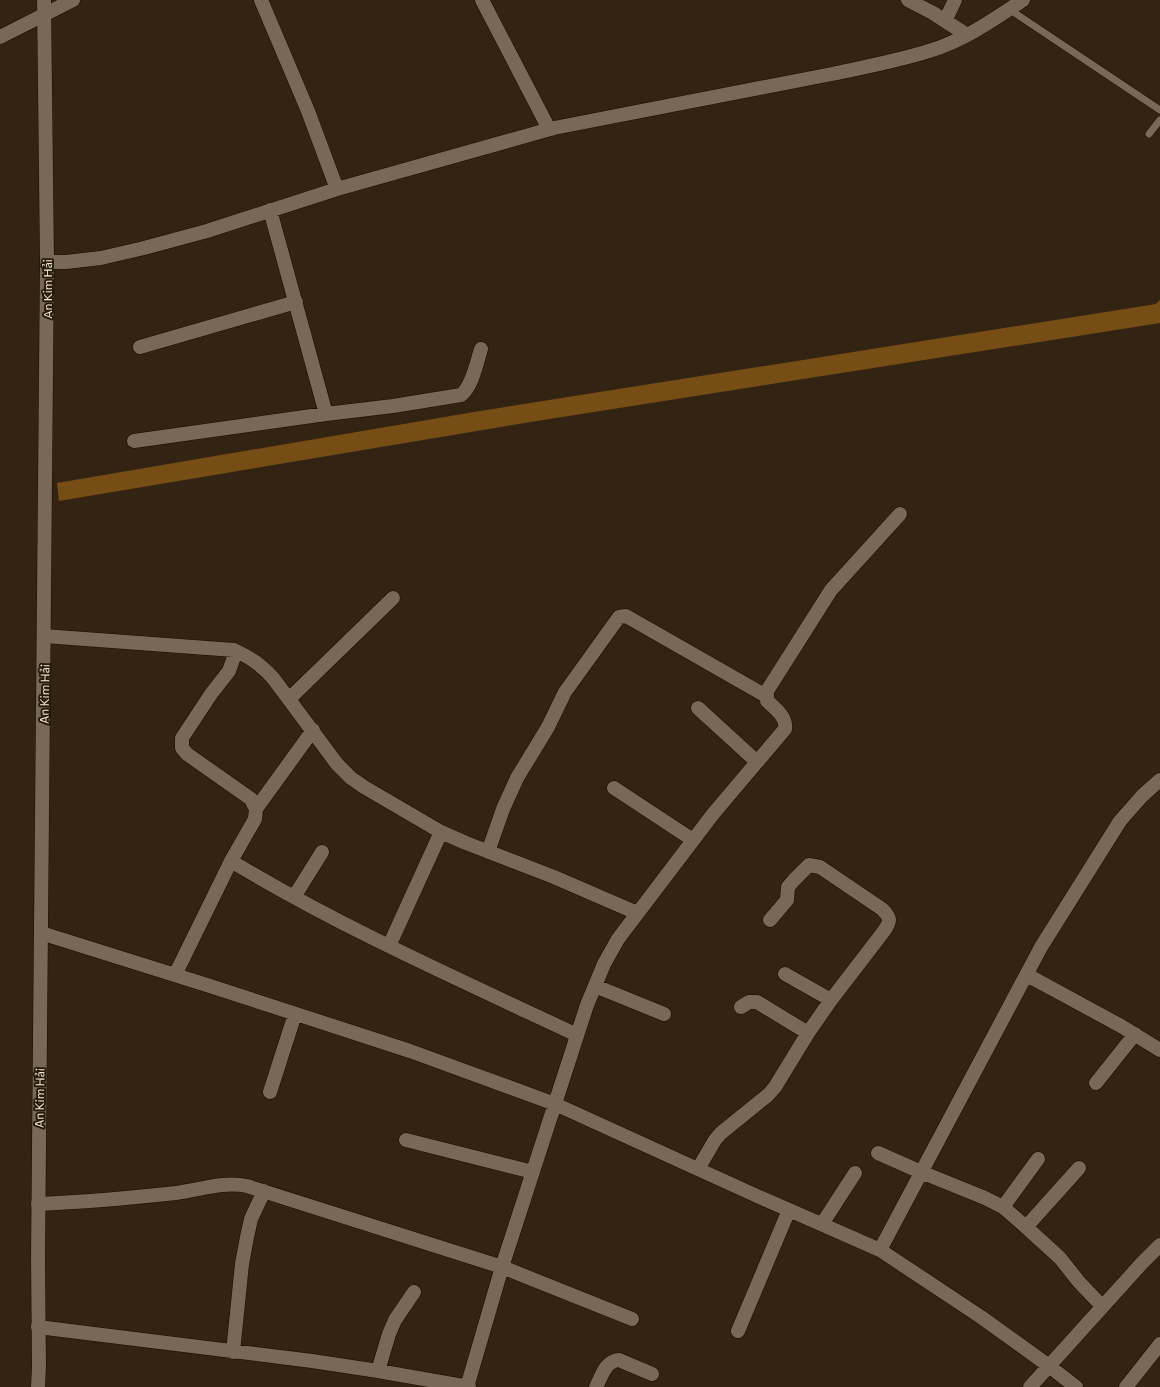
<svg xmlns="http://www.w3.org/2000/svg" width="1160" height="1387" viewBox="0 0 1160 1387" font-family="Commissioner,sans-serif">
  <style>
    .water { fill: #764d15 }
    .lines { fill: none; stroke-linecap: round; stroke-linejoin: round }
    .service-casing { stroke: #1a0c00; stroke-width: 8 }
    .minor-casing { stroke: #1a0c00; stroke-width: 15 }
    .tertiary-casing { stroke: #1a0c00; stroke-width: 15 }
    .service { stroke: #796855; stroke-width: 7 }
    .minor { stroke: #796855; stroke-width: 14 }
    .tertiary { stroke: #796855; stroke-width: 14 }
    .labels { text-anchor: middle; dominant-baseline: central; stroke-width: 4; stroke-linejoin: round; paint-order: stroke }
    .street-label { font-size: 12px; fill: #f2e7dd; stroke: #281a09 }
  </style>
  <rect width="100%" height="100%" fill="#322312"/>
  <!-- water -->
  <path class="water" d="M1160,300v23l-617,97 -484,81 -2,-18 417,-71 682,-108z"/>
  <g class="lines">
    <!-- service casing -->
    <g class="service-casing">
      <path id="service" d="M1009,9l151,101
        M1149,134l11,-14"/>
    </g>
    <!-- minor casing -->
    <g class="minor-casing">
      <path id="minor" d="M261,0l47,111 29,78
        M482,0l67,129
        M908,0l25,13 34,22
        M945,21l10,-21
        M0,37l73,-37
        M270,210l56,204
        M47,262h19l35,-4 43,-10 63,-17 130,-42 217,-61 278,-54c33,-7 65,-13 97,-23 34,-10 64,-31 94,-51
        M140,347l156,-45
        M134,441l192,-27 67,-8 68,-11c11,-8 16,-33 20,-46
        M44,636l190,14c17,8 26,14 39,28l64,86 14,14 13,9 77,45 25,11 88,34 83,36
        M289,699l104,-101
        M698,708l59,54
        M614,788l79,52
        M256,809l57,-79
        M488,852l15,-43 14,-31 31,-51 17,-35 54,-75 7,-1 140,80
        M231,861c111,67 229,119 346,174
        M294,897l28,-45
        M41,933l169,53 200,65 145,53 202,92 123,54 101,67 68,49 93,-103 18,-18
        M389,946l52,-114
        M785,974l46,26
        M175,975l56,-114 24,-42 1,-10 -5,-10 -64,-45 -5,-6v-10l29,-44 18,-23 5,-14v-7
        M1027,975l94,51 39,24
        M595,986l69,28
        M741,1007l8,-5h8l51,31
        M1096,1083l39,-49
        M270,1092l25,-78
        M406,1140l127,32
        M878,1153l43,19 64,26 18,9 23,20 34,31 19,24 23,24
        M698,1169l17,-29 6,-7 47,-38 7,-8 33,-54 23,-33 53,-69c7,-10 7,-13 -2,-22l-62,-42 -11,-2 -15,15 -6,7 -1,13 -17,20
        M38,1204c46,-2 92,-6 138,-11 24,-3 47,-12 71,-7l255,81 130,52
        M1003,1207l35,-48
        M822,1224l33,-51
        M1026,1227l53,-59
        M880,1250l161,-303 79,-126 22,-25 18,-16
        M38,1327l274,34 66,10 91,16
        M738,1331l51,-121
        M233,1352l9,-88 5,-27 4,-18 13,-28
        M378,1371l11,-37 6,-14 19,-28
        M467,1387l35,-120 85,-262 17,-41 14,-25 95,-125 72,-85c2,-12 -10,-21 -18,-28v-10l64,-101 69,-76
        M596,1387c6,-11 9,-26 23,-27l33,14
        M1030,1387l19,-21 27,21
        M1126,1387l34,-43"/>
    </g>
    <!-- tertiary casing -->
    <g class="tertiary-casing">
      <path id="tertiary" d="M38,1387l1,-20 -1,-109 9,-996 -3,-262"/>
    </g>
    <!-- service -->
    <use href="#service" class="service"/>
    <!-- minor -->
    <use href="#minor" class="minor"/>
    <!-- tertiary -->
    <use href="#tertiary" class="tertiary"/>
  </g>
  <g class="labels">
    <!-- street labels -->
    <g class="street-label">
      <text transform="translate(47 289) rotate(-90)">An Kim Hải</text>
      <text transform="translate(44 694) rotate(-89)">An Kim Hải</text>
      <text transform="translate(39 1098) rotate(-89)">An Kim Hải</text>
    </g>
  </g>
</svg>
